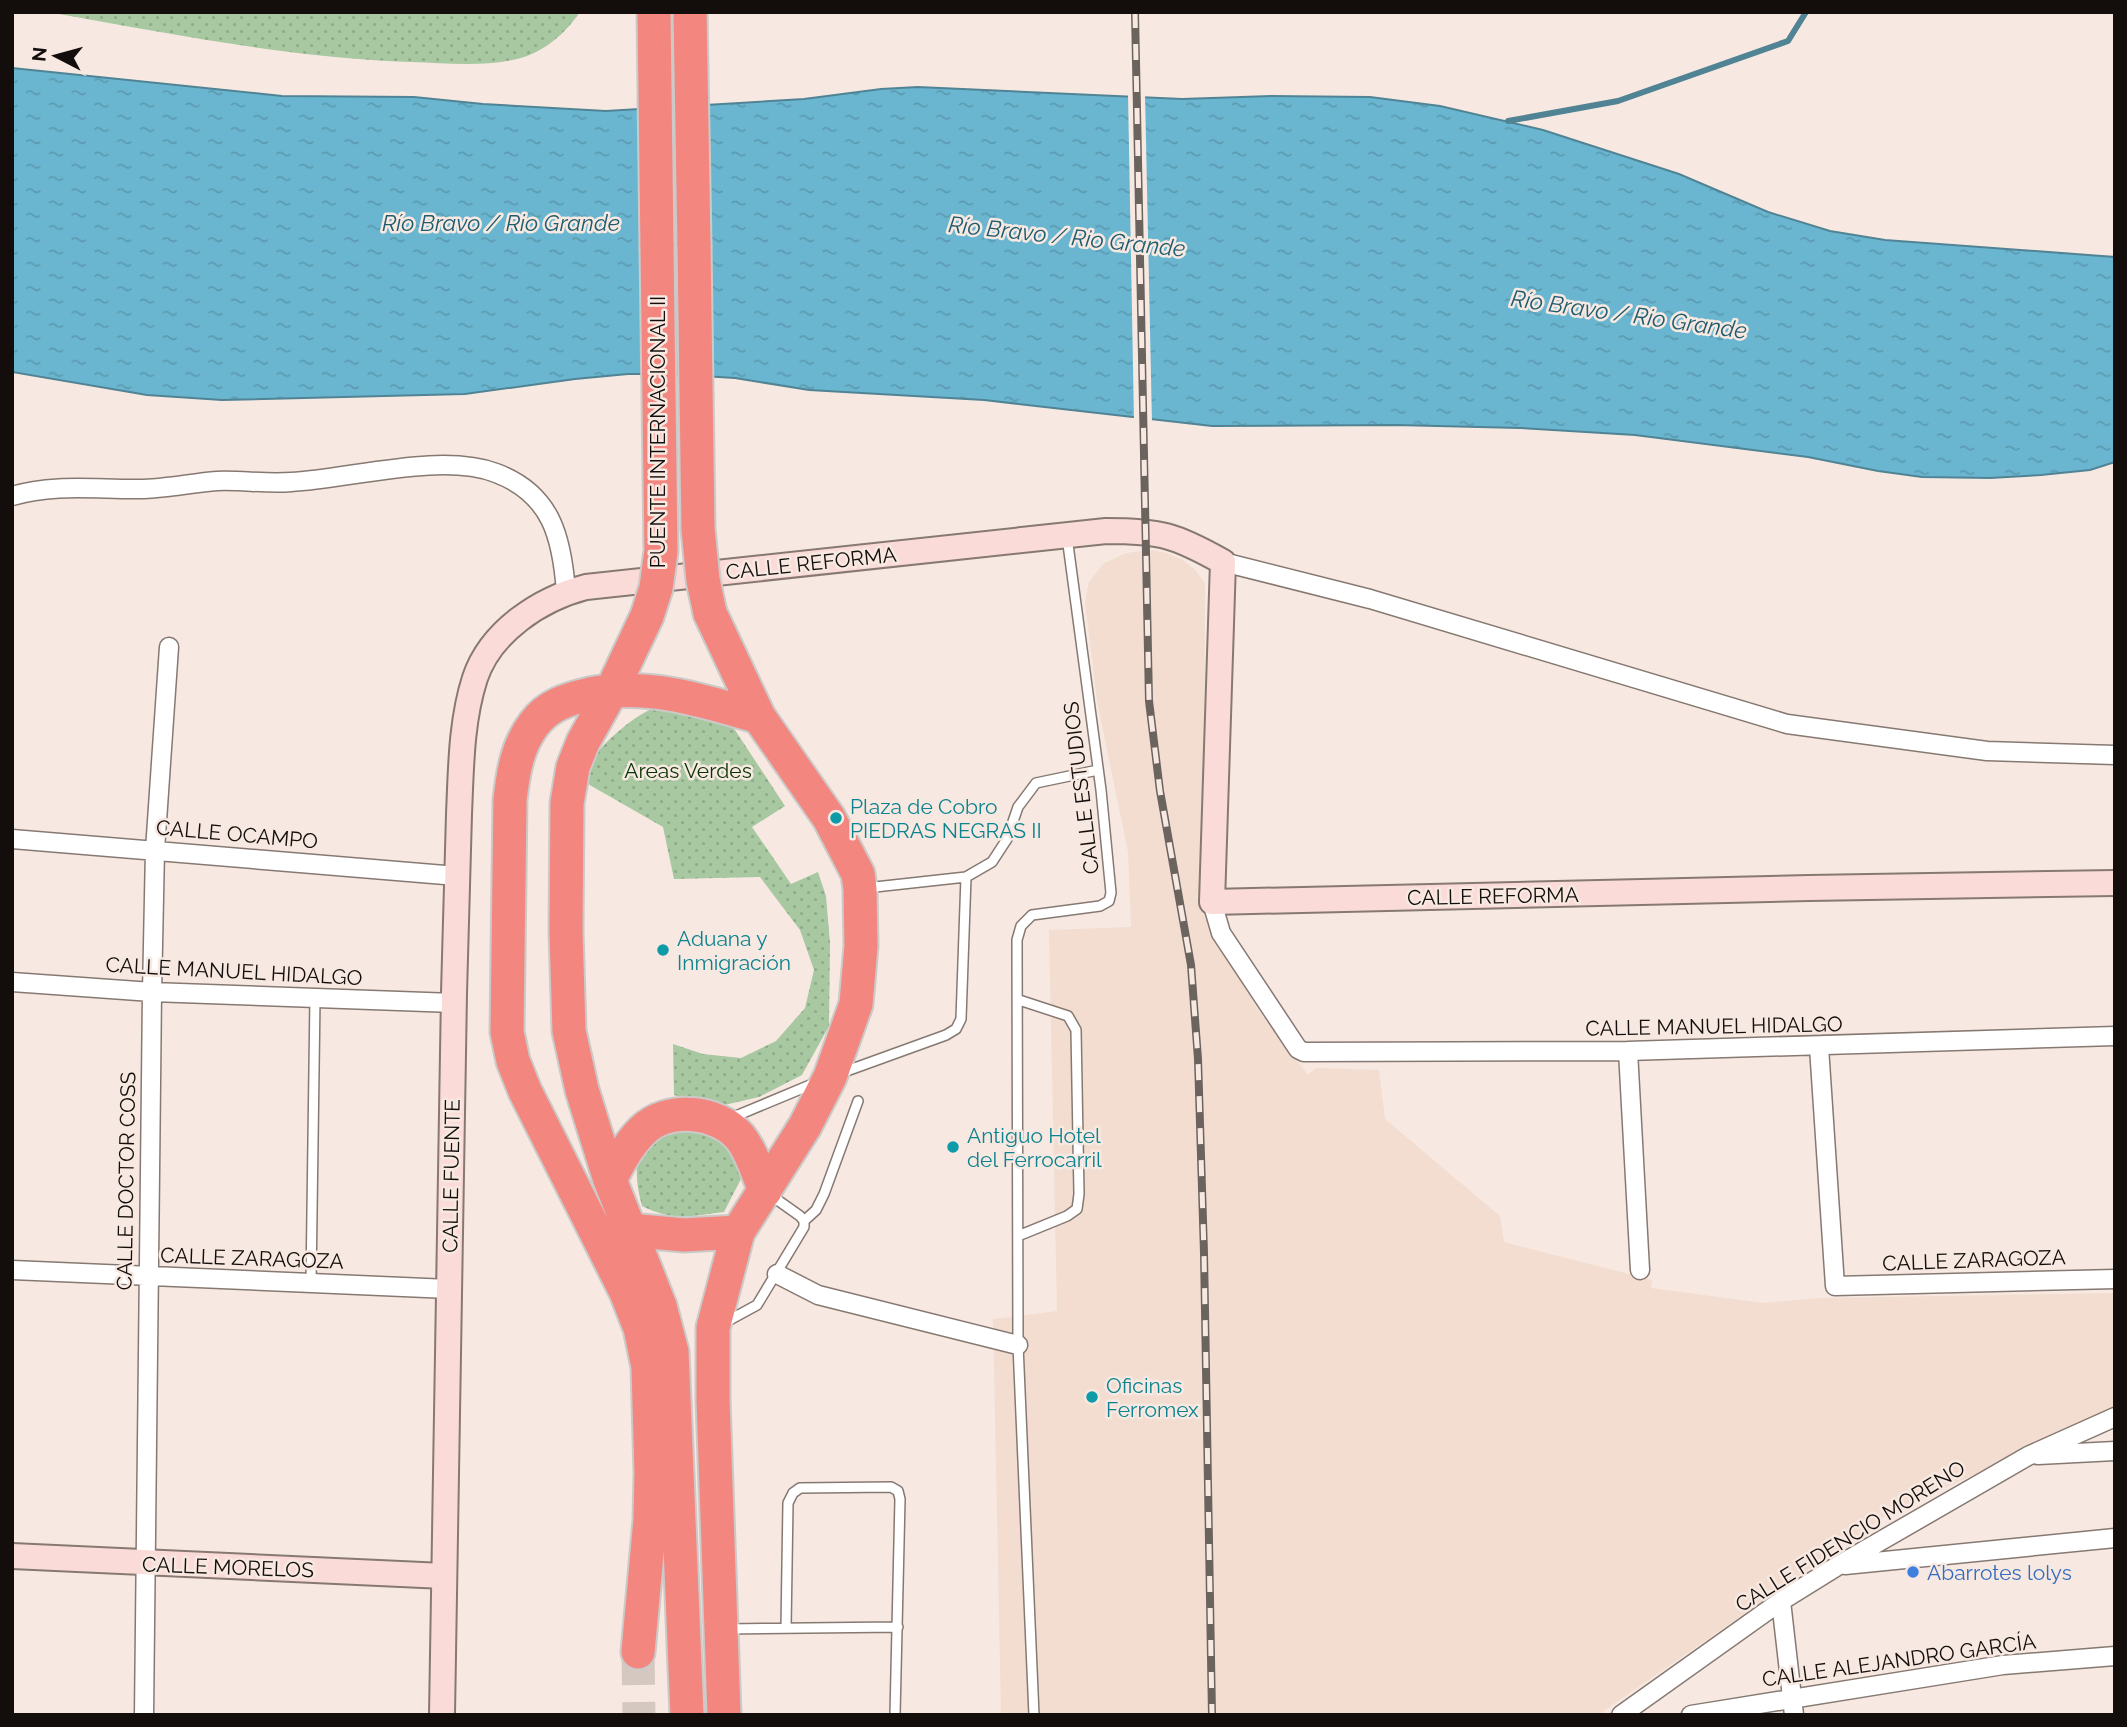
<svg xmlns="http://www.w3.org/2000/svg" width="2127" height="1727" viewBox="0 0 2127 1727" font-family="Raleway,sans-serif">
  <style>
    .built { fill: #f2ddd0 }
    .grass { fill: url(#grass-dots) }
    .water { fill: url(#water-ripples); stroke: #508495; stroke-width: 2 }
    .pier { fill: #f7e9e1 }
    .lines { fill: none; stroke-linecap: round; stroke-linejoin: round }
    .stream { stroke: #508495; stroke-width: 6 }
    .highway-tunnel { stroke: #d5c8c1; stroke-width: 33; stroke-dasharray: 33 17; stroke-linecap: butt }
    .lane-casing { stroke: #867972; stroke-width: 12 }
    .street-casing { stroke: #867972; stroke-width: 21 }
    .secondary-casing { stroke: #867972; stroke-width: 28 }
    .highway-casing { stroke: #cbcac9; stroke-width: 37 }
    .lane { stroke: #fff; stroke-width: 9 }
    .street { stroke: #fff; stroke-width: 18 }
    .secondary { stroke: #fbdbd8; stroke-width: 24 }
    .highway { stroke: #f3867e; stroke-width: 33 }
    .rail-casing { stroke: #6b635e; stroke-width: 8 }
    .rail { stroke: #f7e9e1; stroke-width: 5; stroke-dasharray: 16; stroke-linecap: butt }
    .highway-bridge-casing { stroke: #cbcac9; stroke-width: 37; stroke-linecap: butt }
    .highway-bridge { stroke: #f3867e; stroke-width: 33 }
    .culture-dot { fill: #0f9aa8; stroke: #f7e9e1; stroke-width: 2.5 }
    .shop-dot { fill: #3f7fe0; stroke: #f7e9e1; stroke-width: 2.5 }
    .labels { text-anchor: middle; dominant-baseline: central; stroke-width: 5; stroke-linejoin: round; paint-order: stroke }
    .street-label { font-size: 21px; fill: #130e0b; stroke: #f7e9e1 }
    .park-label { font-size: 21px; fill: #083402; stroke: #f7e9e1 }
    .culture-label { font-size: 21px; fill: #0d838f; stroke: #f7e9e1; text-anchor: start }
    .shop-label { font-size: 21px; fill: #366cbe; stroke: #f7e9e1; text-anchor: start }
    .water-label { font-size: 23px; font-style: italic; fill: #1f5c6f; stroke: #f7e9e1 }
  </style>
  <defs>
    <pattern id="grass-dots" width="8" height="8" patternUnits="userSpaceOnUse" patternTransform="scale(1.75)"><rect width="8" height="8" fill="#a7c8a1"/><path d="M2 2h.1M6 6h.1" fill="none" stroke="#8fab89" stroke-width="1.8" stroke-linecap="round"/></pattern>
    <pattern id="water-ripples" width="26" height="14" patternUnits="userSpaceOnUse" patternTransform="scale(1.75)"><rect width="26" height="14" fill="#6ab6d0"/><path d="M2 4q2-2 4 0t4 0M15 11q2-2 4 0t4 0" fill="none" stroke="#5b9bb1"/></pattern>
  </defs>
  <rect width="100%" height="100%" fill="#f7e9e1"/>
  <!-- built -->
  <path class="built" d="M1152,550l14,3 17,7 13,11 9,12 -1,312 9,30 16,37 30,49 49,64 8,-7 63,2 6,49 115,97 4,26 148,38 -1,8 113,15 57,-5 294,-5v116l-228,106 -289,200h-597l-8,-396 64,-8 -8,-381 82,-3 -3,-75 -31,-151 -12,-99 4,-20 14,-18 23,-11z"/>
  <!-- grass -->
  <path class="grass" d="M47,12h533c-15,22 -37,41 -63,47 -34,8 -71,4 -106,3 -122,-4 -243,-29 -364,-50z
    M702,703l33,27 50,76 -33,21 39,57 27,-12 8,24 4,47 -1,83 -27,49 -43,22 -43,10 -42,-12 -1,-51 30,10 38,4 35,-17 29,-33 9,-38 -14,-40 -40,-53 -86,2 -11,-52 -82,-47c3,-22 55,-69 77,-73 14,-3 30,-3 44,-4z
    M684,1130c30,2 38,13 59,33l-1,14 -18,35c-33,4 -50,10 -82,-6 -7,-26 -12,-59 20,-73 6,-3 15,-2 22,-3z"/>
  <!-- water -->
  <path class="water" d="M12,68l270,28 132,1 69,7 123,7 198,-12 77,-10 37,-2 264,12 89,-3 99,1 70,9 103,24 136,44 89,38 62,19 55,9 230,17v205l-25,8 -49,5 -51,3 -68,-1 -44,-6 -70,-14 -173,-22 -115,-7 -124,-3 -184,1 -228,-26 -175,-10 -74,-12 -67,-4h-40l-53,5 -110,15 -243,6 -75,-5 -135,-23z"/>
  <!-- pier -->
  <path class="pier" d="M1128,93l17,1 7,330 -18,-3z"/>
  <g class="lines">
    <!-- stream -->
    <path class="stream" d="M1508,121l110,-20 170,-60 18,-29"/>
    <!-- highway-tunnel -->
    <path class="highway-tunnel" d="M638,1652l1,63"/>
    <!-- lane casing -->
    <g class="lane-casing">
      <path id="lane" d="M966,877l26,-15 15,-23 11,-32 18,-24 62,-13
        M841,1073l105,-38 10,-6 5,-10 5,-142 -100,11
        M731,1118l84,-35
        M804,1221l12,-11 8,-16 34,-93
        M1018,1236l49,-20 10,-7 2,-15 -3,-164 -8,-14 -49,-16
        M311,1283l4,-285
        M724,1323l33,-18 47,-78v-6l-4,-5 -31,-22
        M786,1628l2,-125 5,-10 7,-5 91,-1 7,4 2,8 -5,216
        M726,1629l172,-2
        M1034,1715l-16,-370 -1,-405 4,-14 11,-11 68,-9 9,-5 2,-8 -10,-103 -34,-253"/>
    </g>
    <!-- street casing -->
    <g class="street-casing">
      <path id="street" d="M12,496c44,-13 87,-6 132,-7 24,-1 49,-6 73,-8 25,-1 50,3 74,1 59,-3 150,-30 205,-9 56,21 66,65 70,119
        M1223,562l147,37 417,125 200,27 128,4
        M12,839l445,37
        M1212,902l9,31 77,116 6,3 324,-1 487,-15
        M12,982l140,10 302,11
        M1819,1047l16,239 280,-7
        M1628,1051l12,219
        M12,1270l437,19
        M777,1274l41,21 200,50
        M2038,1455l77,-4
        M1845,1565l270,-27
        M1781,1601l13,114
        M144,1715l8,-723 3,-142 14,-203
        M1621,1715l160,-114 58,-36 189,-109 87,-39
        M1691,1715l312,-50 112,-9"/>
    </g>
    <!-- secondary casing -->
    <g class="secondary-casing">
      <path id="secondary" d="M12,1556l432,20
        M442,1715c4,-241 6,-482 12,-722 2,-60 3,-120 5,-179 2,-45 2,-93 16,-136 16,-47 65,-79 111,-91l520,-56c55,0 69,4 117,31l-11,340 597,-14 306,-5"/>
    </g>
    <!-- highway casing -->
    <g class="highway-casing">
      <path id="highway" d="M654,12l3,235
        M690,12l4,234
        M710,613l49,104 70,101 29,56 2,15 1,57 -5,58 -26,73 -25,49 -67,106 -25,96v72l11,315
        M647,616l-35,74 -29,52 -10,25 -6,36 -1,128 3,100 13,59 28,90 50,126 12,46 15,363
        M610,1180c9,-18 18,-35 32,-49 26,-26 76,-20 98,6 12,15 18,37 25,54
        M629,1230l55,5 54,-3
        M638,1652l12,-132 1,-47 -3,-106 -8,-39 -14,-36 -101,-201 -12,-30 -6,-29 3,-232c3,-27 7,-54 24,-76 14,-19 34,-25 56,-30 59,-11 112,6 169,23"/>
    </g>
    <!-- lane -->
    <use href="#lane" class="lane"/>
    <!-- street -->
    <use href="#street" class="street"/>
    <!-- secondary -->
    <use href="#secondary" class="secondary"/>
    <!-- highway -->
    <use href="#highway" class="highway"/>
    <!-- rail casing -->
    <g class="rail-casing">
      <path id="rail" d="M1135,12l14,689 11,90 31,174 7,94 6,194 8,462"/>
    </g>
    <!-- rail -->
    <use href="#rail" class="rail"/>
    <!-- highway-bridge casing -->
    <g class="highway-bridge-casing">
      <path id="highway-bridge" d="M694,246l4,283 5,51 7,33
        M647,616l9,-28 5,-37 -4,-304"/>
    </g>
    <!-- highway-bridge -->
    <use href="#highway-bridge" class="highway-bridge"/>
  </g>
  <!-- markers -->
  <g class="culture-dot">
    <circle cx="836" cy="818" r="7"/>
    <circle cx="663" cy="950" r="7"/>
    <circle cx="953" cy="1147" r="7"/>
    <circle cx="1092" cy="1397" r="7"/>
  </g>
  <circle class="shop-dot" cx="1913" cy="1572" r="7"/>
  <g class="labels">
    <!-- street labels -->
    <g class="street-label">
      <text transform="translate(657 432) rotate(-90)">PUENTE INTERNACIONAL II</text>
      <text transform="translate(811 563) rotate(-6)">CALLE REFORMA</text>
      <text transform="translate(1081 788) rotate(-97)">CALLE ESTUDIOS</text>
      <text transform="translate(237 834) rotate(5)">CALLE OCAMPO</text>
      <text transform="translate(1493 896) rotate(-1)">CALLE REFORMA</text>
      <text transform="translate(234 971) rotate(3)">CALLE MANUEL HIDALGO</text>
      <text transform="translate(1714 1026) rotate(-1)">CALLE MANUEL HIDALGO</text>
      <text transform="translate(451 1176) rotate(-89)">CALLE FUENTE</text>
      <text transform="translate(126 1181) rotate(-89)">CALLE DOCTOR COSS</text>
      <text transform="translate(252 1258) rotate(2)">CALLE ZARAGOZA</text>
      <text transform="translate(1974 1260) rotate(-2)">CALLE ZARAGOZA</text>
      <text transform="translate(1850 1536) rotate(-32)">CALLE FIDENCIO MORENO</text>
      <text transform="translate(228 1567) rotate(2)">CALLE MORELOS</text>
      <text transform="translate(1899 1660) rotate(-8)">CALLE ALEJANDRO GARCÍA</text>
    </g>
    <!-- park labels -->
    <g class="park-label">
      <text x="688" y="770">Areas Verdes</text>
    </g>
    <!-- culture labels -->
    <g class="culture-label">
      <text x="850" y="806">Plaza de Cobro<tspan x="850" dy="24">PIEDRAS NEGRAS II</tspan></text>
      <text x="677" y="938">Aduana y<tspan x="677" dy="24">Inmigración</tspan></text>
      <text x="967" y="1135">Antiguo Hotel<tspan x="967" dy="24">del Ferrocarril</tspan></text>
      <text x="1106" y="1385">Oficinas<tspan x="1106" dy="24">Ferromex</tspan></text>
    </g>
    <!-- shop labels -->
    <g class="shop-label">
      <text x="1927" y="1572">Abarrotes lolys</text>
    </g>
    <!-- water labels -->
    <g class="water-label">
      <text x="501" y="222">Río Bravo / Rio Grande</text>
      <text transform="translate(1067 236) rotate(6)">Río Bravo / Rio Grande</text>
      <text transform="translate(1629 314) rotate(8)">Río Bravo / Rio Grande</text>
    </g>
  </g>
  <!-- border -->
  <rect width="2127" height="1727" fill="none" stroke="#130e0b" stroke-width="28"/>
  <!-- north arrow -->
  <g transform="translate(56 56) rotate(276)" stroke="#f7e9e1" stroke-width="5" paint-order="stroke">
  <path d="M0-5L12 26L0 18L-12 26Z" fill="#130e0b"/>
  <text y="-10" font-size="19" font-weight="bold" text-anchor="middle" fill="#130e0b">N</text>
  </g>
</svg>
